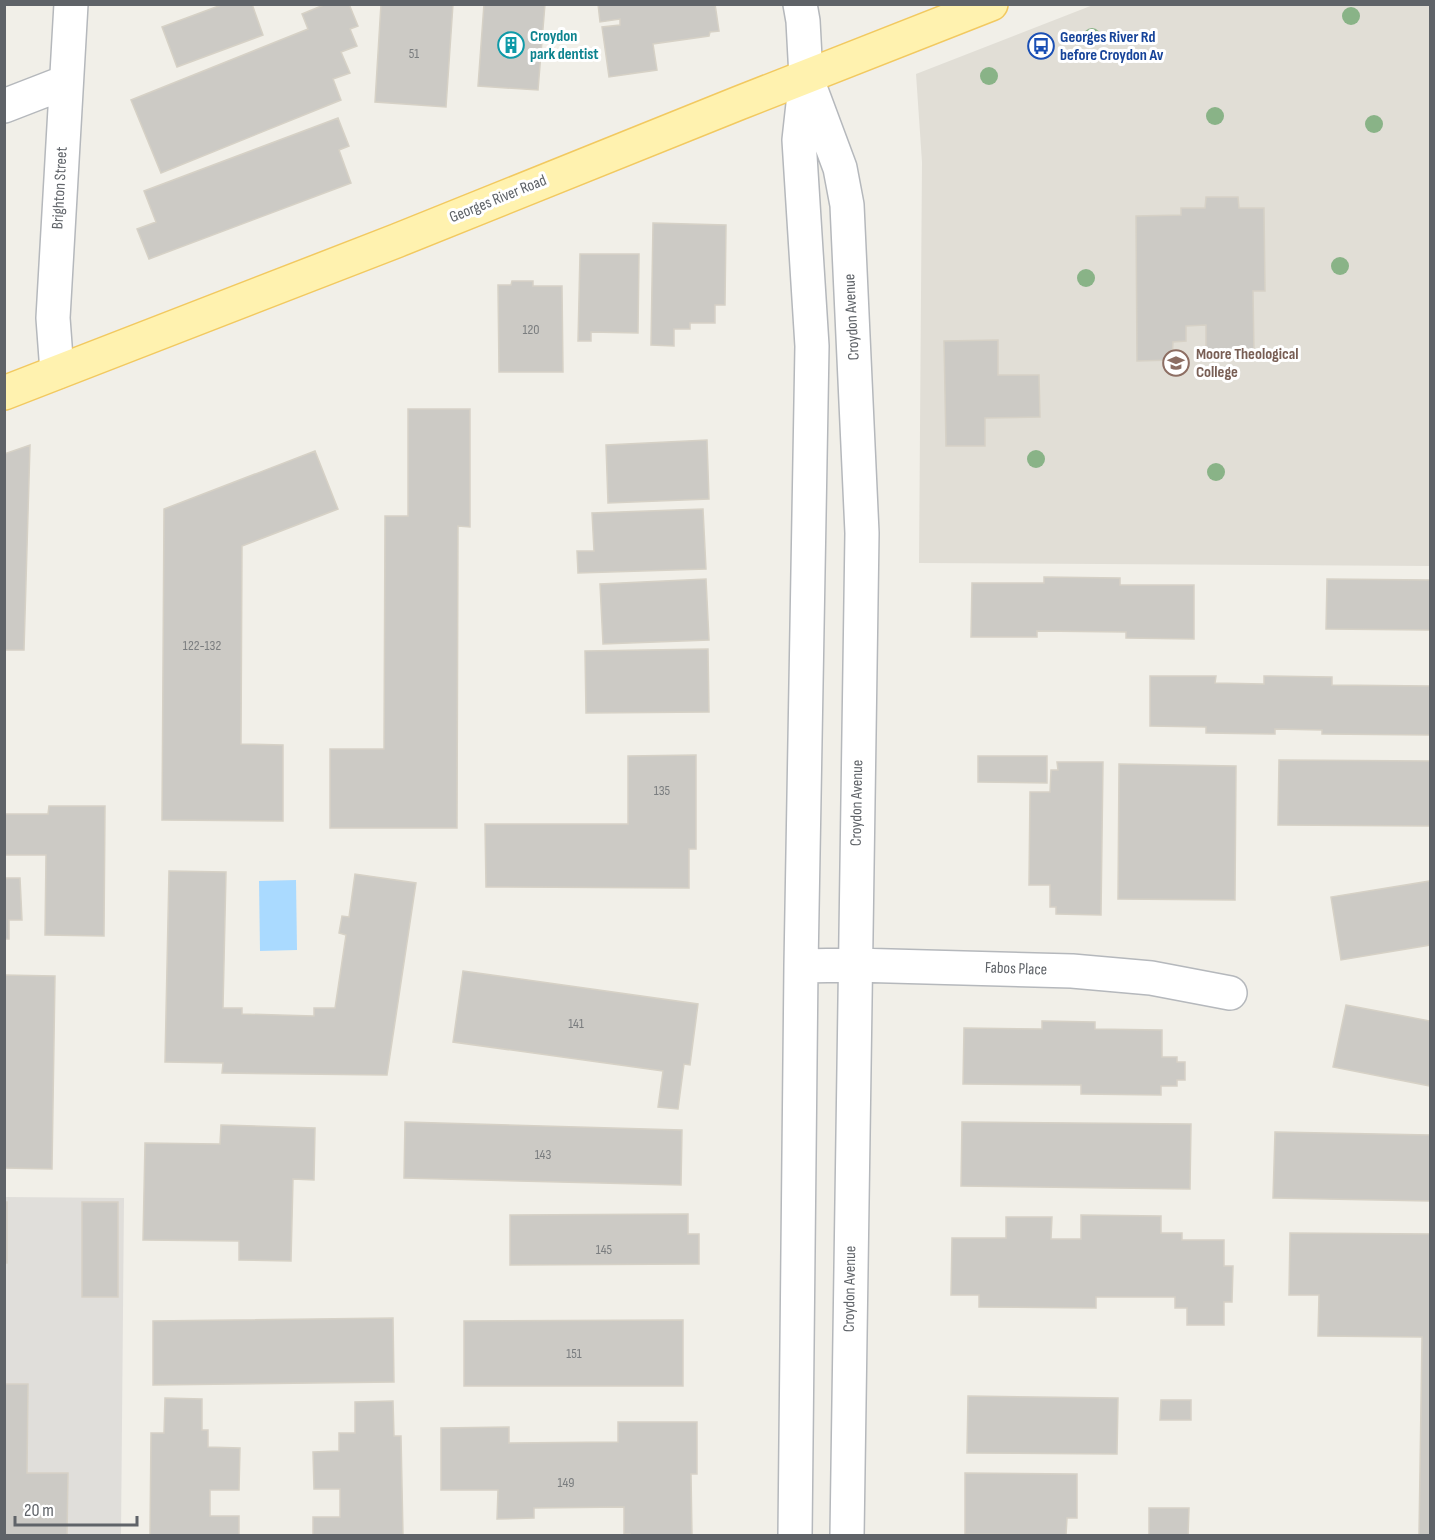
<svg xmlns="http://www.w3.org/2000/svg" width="1435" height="1540" viewBox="0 0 1435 1540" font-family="'Sofia Sans Condensed',sans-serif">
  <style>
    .industrial { fill: #e0deda }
    .education { fill: #e1ded6 }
    .water { fill: #aadaff }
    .building { fill: #cccac5; stroke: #d6d1c6; stroke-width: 1.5 }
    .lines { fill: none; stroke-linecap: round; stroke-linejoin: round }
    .minor-casing { stroke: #b5b8bc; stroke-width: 36 }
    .major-casing { stroke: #f2c960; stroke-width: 36 }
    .minor { stroke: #fff; stroke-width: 33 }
    .major { stroke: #fff2af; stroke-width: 33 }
    .tree { fill: #89b387 }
    .labels { text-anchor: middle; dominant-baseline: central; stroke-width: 6; stroke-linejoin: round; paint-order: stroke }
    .number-label { font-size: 14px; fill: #7a7d7f }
    .culture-label { font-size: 16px; font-weight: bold; fill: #0d838f; stroke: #fff; text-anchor: start }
    .transit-label { font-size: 16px; font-weight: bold; fill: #164399; stroke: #fff; text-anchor: start }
    .street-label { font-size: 16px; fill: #5f6368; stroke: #fff }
    .education-label { font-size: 16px; font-weight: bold; fill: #785e54; stroke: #fff; text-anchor: start }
  </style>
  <rect width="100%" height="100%" fill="#f1efe8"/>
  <!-- industrial -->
  <path class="industrial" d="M5,1197l119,1 -3,337 -116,1z"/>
  <!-- education -->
  <path class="education" d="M1093,5h337v561l-511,-3 3,-401 -6,-88z"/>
  <!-- water -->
  <path class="water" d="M296,880l1,70 -37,1 -1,-70z"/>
  <!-- building -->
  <path class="building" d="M224,4h28l11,31 -86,32 -15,-40z
    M326,4h23l9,22 -8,3 7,17 -16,6 9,21 -17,6 8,21 -180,73 -30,-73 177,-71 -6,-15z
    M381,4h72l-7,103 -71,-5z
    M484,4h61l-7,86 -60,-4z
    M598,4h117l4,27 -9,1 -1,4 -56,8 4,26 -48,7 -7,-50 18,-2v-6l-20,3z
    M338,118l11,28 -10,4 12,33 -202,76 -12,-30 19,-7 -12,-31z
    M1206,197h32l1,11h25l1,83h-12l1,63h-48v-29l-20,1v15l-13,1 -1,18 -35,1 -1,-145 45,-1v-7h24z
    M653,223l73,2 -1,80h-10v18h-25v6h-16v17l-23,-1z
    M580,254h59l-1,79 -47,-1v9h-13z
    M512,281h21v5h29l1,86h-64l-1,-87h13z
    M998,340v35h41l1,42 -55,1v28h-39l-2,-105z
    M408,409h62v118l-12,-1 -1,302h-127v-79h54l1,-233h23z
    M707,440l2,59 -101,4 -2,-58z
    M30,445l-6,205h-20v-196z
    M315,451l23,58 -96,37 -1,198 42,1v76l-121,-1 2,-311z
    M703,509l3,60 -128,4 -1,-22h17l-2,-38z
    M1044,577l76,1v7h74v54l-68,-1v-6l-89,-1v6h-66l1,-54h72z
    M706,579l3,61 -106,4 -3,-60z
    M1327,579l103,1v50l-104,-1z
    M708,649l1,63 -123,1 -1,-62z
    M1150,676h66l-1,7 49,1v-8l68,1v8l98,1v49l-108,-1v-4l-47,-1v5l-69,-1v-6l-56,-1z
    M696,755v94h-7v39l-203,-1 -1,-63h143v-68z
    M978,756h69v27l-69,-1z
    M1279,760l151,1v65l-152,-1z
    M1057,762h46l-2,153 -45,-1v-7h-6v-22h-21l1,-93h20l1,-22h7z
    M1119,764l117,2 -1,134 -117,-1z
    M49,806h56l-1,130 -59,-1 1,-80h-42v-41h44z
    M169,871l57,1 -3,136h19v6l72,2v-8h21l11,-73 -7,-2 3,-17 7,1 6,-43 61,9 -29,192 -165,-2 1,-10 -58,-1z
    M4,878h16l2,42h-13v19h-5z
    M1430,881v64l-89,15 -10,-63z
    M463,971l235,33 -8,61 -6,-1 -6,45 -20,-2 5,-36 -210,-29z
    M4,975l51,1 -3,193 -48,-1z
    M1346,1005l84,16v65l-97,-19z
    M1042,1021l53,1v7l67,1v27h15v5h8v18h-8v6h-16v9l-80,-1v-9l-118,-1 1,-56 78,1z
    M405,1122l277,8 -1,55 -277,-7z
    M962,1122l229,2 -1,65 -229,-3z
    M221,1125l94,3 -1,52 -21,-1 -2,82 -52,-1v-19l-96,-1 2,-97 75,1z
    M1275,1132l155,3v66l-157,-3z
    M4,1202h3v61h-3z
    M82,1202h36v95h-36z
    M688,1214v20h11v30l-189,1v-50z
    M1081,1215l80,1v17h21v7h42v26h9l-1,36h-8v23h-37v-17h-12v-11h-79v11l-117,-1v-12h-28l1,-57h54v-21h46l-1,22h30z
    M1290,1233l140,1v302h-11l3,-199 -104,-1 1,-41h-30z
    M393,1318l1,64 -241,3v-64z
    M683,1320v66h-219v-65z
    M4,1384h24l-1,89h41l-1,63h-63z
    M968,1396l150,2 -1,56 -150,-1z
    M165,1398l37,1v31h6v17l32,1 -1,42h-29v26h29v20h-89l1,-103h13z
    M1161,1400h30v20h-31z
    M393,1401l1,35h7l2,100h-90v-19h27v-28h-26l-1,-37 26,-1v-18h16v-31z
    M618,1422h79v52h-6l1,62h-62v-2h-6v-27l-90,1v10l-37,1 1,-29h-57v-62l68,-1v16l109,-1z
    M965,1473l112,1v44h-10l-1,17 -101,-1z
    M1149,1508h40l-1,28h-39z"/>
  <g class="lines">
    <!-- minor casing -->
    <g class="minor-casing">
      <path id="minor" d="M808,82l32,86 7,37 15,328 -15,1003
        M4,106l62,-24
        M57,372l-4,-54 18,-314
        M801,966l53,-1 218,6 79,7 79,15
        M795,1536l6,-570 11,-620 -13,-206 7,-63 -3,-56 -3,-17"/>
    </g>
    <!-- major casing -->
    <g class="major-casing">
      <path id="major" d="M4,393l392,-152 343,-138 252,-99"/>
    </g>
    <!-- minor -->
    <use href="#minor" class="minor"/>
    <!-- major -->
    <use href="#major" class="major"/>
  </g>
  <!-- trees -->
  <g class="tree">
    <circle cx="1351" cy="16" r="9"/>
    <circle cx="1092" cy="37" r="9"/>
    <circle cx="989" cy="76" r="9"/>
    <circle cx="1215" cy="116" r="9"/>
    <circle cx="1374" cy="124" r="9"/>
    <circle cx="1340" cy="266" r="9"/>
    <circle cx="1086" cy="278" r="9"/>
    <circle cx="1036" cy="459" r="9"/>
    <circle cx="1216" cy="472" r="9"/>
  </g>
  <!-- icons -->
  <defs>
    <g id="building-ring" transform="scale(1.35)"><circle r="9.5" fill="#fff" stroke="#0f9aa8" stroke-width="1.5"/><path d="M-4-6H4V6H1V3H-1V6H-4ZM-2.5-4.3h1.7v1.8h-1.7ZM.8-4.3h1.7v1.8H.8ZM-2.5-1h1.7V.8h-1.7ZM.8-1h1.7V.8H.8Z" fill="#0f9aa8"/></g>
    <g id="bus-ring" transform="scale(1.35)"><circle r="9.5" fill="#fff" stroke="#1a4fb4" stroke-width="1.5"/><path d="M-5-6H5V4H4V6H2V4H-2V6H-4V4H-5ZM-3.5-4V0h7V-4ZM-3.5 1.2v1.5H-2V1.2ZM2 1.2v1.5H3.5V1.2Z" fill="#1a4fb4"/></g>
    <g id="school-ring" transform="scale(1.35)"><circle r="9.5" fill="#fff" stroke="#8d6e63" stroke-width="1.5"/><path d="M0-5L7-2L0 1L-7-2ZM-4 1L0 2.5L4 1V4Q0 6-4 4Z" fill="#8d6e63"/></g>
  </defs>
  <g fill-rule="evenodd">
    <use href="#building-ring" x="511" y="45"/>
    <use href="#bus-ring" x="1041" y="46"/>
    <use href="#school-ring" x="1176" y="363"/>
  </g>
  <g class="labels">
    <!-- number labels -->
    <g class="number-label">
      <text x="414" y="53">51</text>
      <text x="531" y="329">120</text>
      <text x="202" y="645">122-132</text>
      <text x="662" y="790">135</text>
      <text x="576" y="1023">141</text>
      <text x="543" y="1154">143</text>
      <text x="604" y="1249">145</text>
      <text x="574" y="1353">151</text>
      <text x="566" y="1482">149</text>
    </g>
    <!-- culture labels -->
    <g class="culture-label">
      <text x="530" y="36">Croydon<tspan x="530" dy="18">park dentist</tspan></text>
    </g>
    <!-- transit labels -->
    <g class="transit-label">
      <text x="1060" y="37">Georges River Rd<tspan x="1060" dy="18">before Croydon Av</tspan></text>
    </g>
    <!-- street labels -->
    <g class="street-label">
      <text transform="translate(60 188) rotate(-87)">Brighton Street</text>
      <text transform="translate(498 199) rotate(-22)">Georges River Road</text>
      <text transform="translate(852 317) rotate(-93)">Croydon Avenue</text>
      <text transform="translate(857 803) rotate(-89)">Croydon Avenue</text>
      <text transform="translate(1016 969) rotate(2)">Fabos Place</text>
      <text transform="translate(850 1289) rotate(-89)">Croydon Avenue</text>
    </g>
    <!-- education labels -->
    <g class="education-label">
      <text x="1196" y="354">Moore Theological<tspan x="1196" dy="18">College</tspan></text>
    </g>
  </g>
  <!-- border -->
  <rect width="1435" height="1540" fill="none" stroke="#5f6368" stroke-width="12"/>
  <!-- scale -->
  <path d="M15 1516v9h122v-9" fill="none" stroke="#5f6368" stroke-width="3"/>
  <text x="24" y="1516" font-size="18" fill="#5f6368" stroke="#ffffff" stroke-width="4.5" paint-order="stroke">20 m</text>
</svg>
